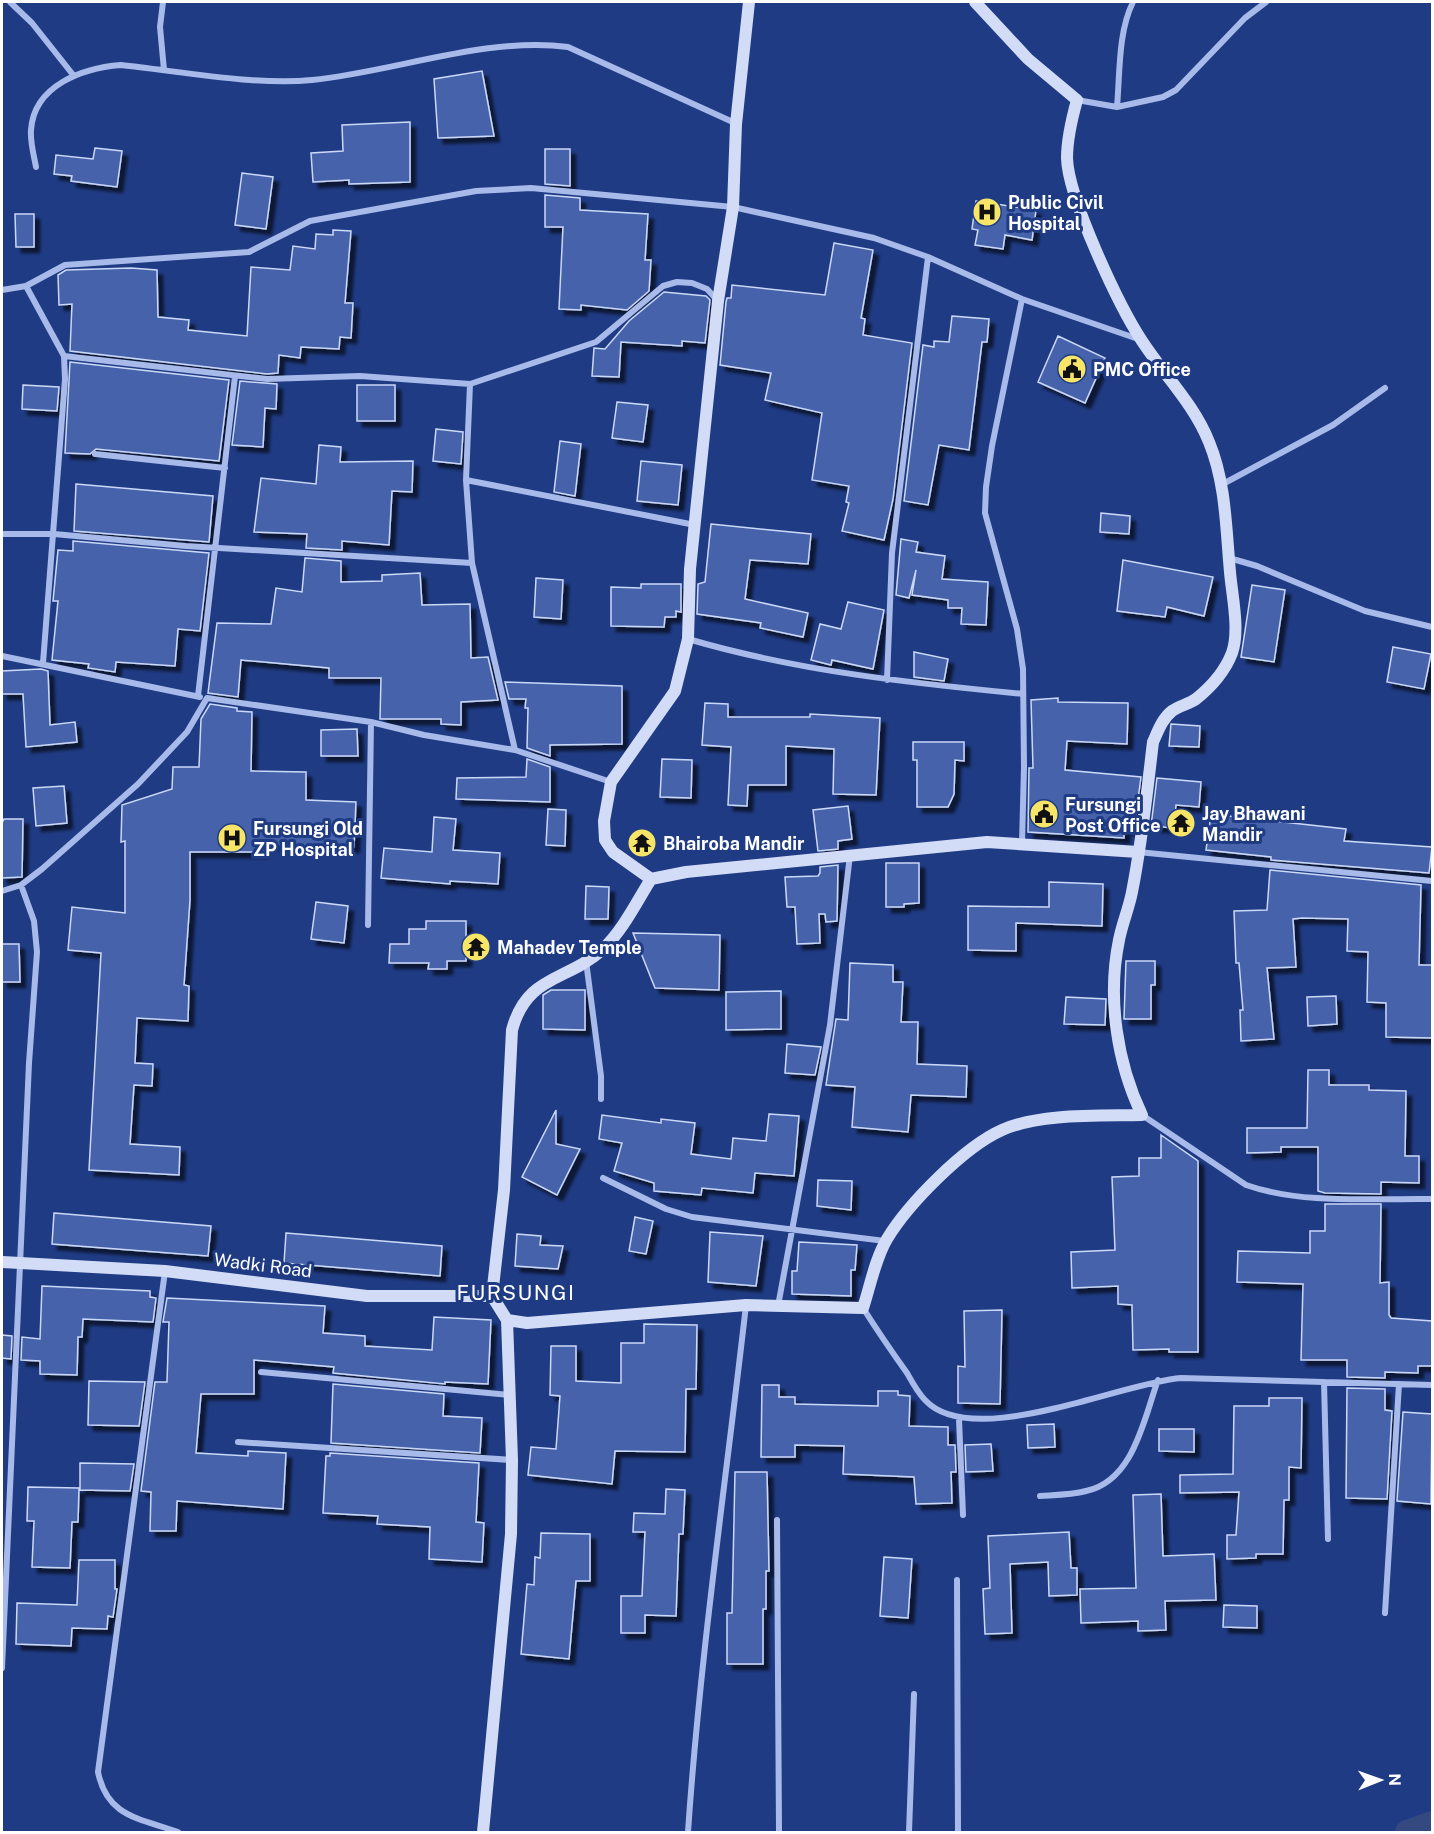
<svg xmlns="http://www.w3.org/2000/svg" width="1434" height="1834" viewBox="0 0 1434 1834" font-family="'Public Sans',sans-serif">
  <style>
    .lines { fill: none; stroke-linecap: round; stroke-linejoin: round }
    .canal { stroke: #34497f; stroke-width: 24 }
    .building { fill: #4462aa; stroke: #cbd8f7; stroke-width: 1.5; filter: url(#shadow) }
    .street { stroke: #a7bae9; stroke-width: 6 }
    .secondary { stroke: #d2dcf7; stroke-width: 12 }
    .labels { text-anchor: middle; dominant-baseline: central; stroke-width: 6; stroke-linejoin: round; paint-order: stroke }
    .poi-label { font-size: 18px; font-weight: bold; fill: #fff; stroke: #1f3b84; text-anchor: start }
    .street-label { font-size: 18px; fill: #fff; stroke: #1f3b84 }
    .quarter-label { font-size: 21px; letter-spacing: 1.5px; fill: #fff; stroke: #1f3b84 }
  </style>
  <defs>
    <filter id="shadow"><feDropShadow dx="5.5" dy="5.5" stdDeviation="1.5" flood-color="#0009"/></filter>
  </defs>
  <rect width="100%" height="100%" fill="#1f3b84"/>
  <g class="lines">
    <!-- canal -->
    <path class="canal" d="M1407,1832l25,-9"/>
  </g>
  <!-- building -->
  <path class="building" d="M482,71l12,65 -56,2 -4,-59z
    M410,122v60l-61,2v-4l-36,2 -2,-29 32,-2 -1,-26z
    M95,148l27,3 -5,36 -46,-6 1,-5 -18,-2 2,-19 37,4z
    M545,149h25v37l-25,-2z
    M242,173l31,4 -7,52 -31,-4z
    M545,195l35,3v12l68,4 -3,46h6l-2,31 -22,19 -46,-5v5l-22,-1 4,-82h-18z
    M976,201l60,9 -4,30 -27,-5 -2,14 -28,-4 3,-15 -6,-1z
    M15,214h19v33h-18z
    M333,230l18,1 -6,72h8l-2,35 -11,-1 -1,12 -38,-2 -1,11 -21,-3 -1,18 -11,1 -197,-23 2,-47 -13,1 -1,-30 8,-5 65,-2 26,2 1,47 31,3 -1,10 59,6 4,-69 39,3 3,-24 22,3 1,-15 17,1z
    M834,243l39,7 -12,68 4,1 -2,16 49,8 -19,156 -9,41 -42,-9 7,-28 -3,-1 3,-16 -37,-6 10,-67 -57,-13 6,-27 -51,-8 6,-63 1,-4h4l1,-13 93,10z
    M664,292l42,4 4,4 -5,43 -23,-2v5l-61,-4 -2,35 -27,-1 2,-28 11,1 24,-28z
    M952,316l37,3 -2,23h-5l-13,108 -30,-5 -11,60 -24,-4 19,-156 11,2v-6l15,1z
    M1058,336l47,22 -20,45 -47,-21z
    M70,362l159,18 -10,81 -123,-12 -6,5 -25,-1z
    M240,381l37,3 -1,25 -11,-1 -2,39 -31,-2z
    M23,385l36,2 -2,24 -35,-2z
    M357,385h38v36h-38z
    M617,402l31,3 -5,37 -31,-4z
    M436,429l27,3 -2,32 -28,-3z
    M560,441l21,3 -6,52 -21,-4z
    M319,445l22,2 -1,15 73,-1 -1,31 -20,-1 -3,54 -47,-4v9l-36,-2 1,-14 -53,-2 7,-54 55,6z
    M641,461l41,4 -4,40 -41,-4z
    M76,484l137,12 -4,46 -135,-11z
    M1101,513l29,3 -1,18 -29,-2z
    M711,524l100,10 -3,30 -58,-4 -5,39 63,14 -5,24 -43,-9 1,-5 -64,-9 1,-30 7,-2z
    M901,539l17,3 -2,10 29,4 -3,23 46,3 -2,43 -25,-1 1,-16h-14v-8l-36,-5 4,-25 -7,28 -13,-3z
    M73,541l136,12 -9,78 -22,-2 -3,37 -59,-4 -1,10 -27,-4 1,-4 -37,-4 6,-59h-5l5,-51 15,1z
    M305,558l36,3v21l41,-1v-6l38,-2 2,32 48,-1 1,54 17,-1 10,43 -37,2v23l-20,-1v-5h-61l1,-41h-52v-10l-88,-8 -3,37 -30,-4 9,-70 54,1 5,-36 26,4z
    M1123,560l90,17 -9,39 -37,-9 -2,10 -48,-6z
    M536,578l27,2 -2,39 -27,-2z
    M641,584h40v28l-5,-1v6h-11l-1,10 -53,-1v-39l30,1z
    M1252,585l33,5 -11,72 -33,-5z
    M848,602l36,8 -11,59 -41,-9 -1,5 -20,-5 9,-36 21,5z
    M1393,647l38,7 -7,35 -37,-7z
    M914,652l34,7 -4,22 -30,-4z
    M41,669l7,2 2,54 25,-3 2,20 -51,5 -3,-53h-21v-23z
    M505,682l117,4v58l-72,1v11l-23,-8 1,-40h-3l1,-9h-17z
    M1058,698v4l70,1 -1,41 -60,-3 -2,29 76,7 -7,52h-10v9l-96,-6 1,-64h4l-2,-68z
    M705,703l23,1v13h82v-3l70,4 -4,77 -43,-1 1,-45 -48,-3v39h-38l-1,21 -19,-1 3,-58 -29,-2z
    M210,704l27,4v3l15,1 -1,59 55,1v28l50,2 -2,45 -91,-3v8h-73v48l-6,85 5,1 -1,35 -51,-3 -2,45 18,1 -1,22 -18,-1 -4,59 50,3 -1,28 -90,-5 12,-217 -33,-3 4,-43 53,6v-72l-4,1 1,-37 50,-16 1,-22h26l2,-48z
    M1171,724l29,2 -1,21 -30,-1z
    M357,729l1,27h-37v-26z
    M913,742h51v19l-9,-1 -1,34 -6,13h-31v-47h-4z
    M527,759l23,8v35l-94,-3 1,-21 69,-1z
    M662,759l30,1 -1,38 -31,-1z
    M1157,778l44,4 -2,25 -23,-2 -2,23 -23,-2z
    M64,786l3,37 -31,3 -3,-38z
    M848,806l4,33 -14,2v8l-20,2 -5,-41z
    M548,809l18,1 -1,36 -19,-1z
    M1211,814l135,15 -2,12 88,6 -3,26 -158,-13v-3l-65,-7z
    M434,817l22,2 -3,31 47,3 -2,31 -48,-3v3l-69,-6 3,-30 48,4z
    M4,819h19l-1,58 -20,1v-55z
    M886,863h33v40l-15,1v3h-18z
    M838,865l-1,56 -11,1 -1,-8h-6l1,29 -23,1 -2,-37h-8l-2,-30 33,-1 2,-3v-6z
    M1270,870l151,15 -2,80h13v73l-46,-1v-34l-19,-1 1,-50 -21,-1 1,-32 -46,-1 -9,1 3,48 -29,1 7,71 -33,2 -1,-31h3l-4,-47h-3l-2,-52 33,-1z
    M1049,882l54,2 -1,42 -86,-3v28l-48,-1v-44l81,1z
    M586,886l23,1 -1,32h-23z
    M316,902l32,4 -4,37 -33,-4z
    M426,921h40v40h-19v8h-19l1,-6h-40l1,-19h19v-15h17z
    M633,933l87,2 -1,55 -64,-2z
    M2,944h17l1,38h-18z
    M1126,961h29v24h-4v34h-27z
    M850,963l43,2v17h10l-2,40h17l-1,42 50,2 -1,31 -55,-2 -3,37 -56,-5 3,-40 -29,-2 10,-66 12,1z
    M551,990h34v40l-42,-1v-34z
    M781,991v38l-55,1v-38z
    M1336,996l1,28 -29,2 -1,-29z
    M1066,997l40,2 -1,26 -41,-1z
    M787,1044l34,3 -6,28 -30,-2z
    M1308,1070h21v15h40v5l37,1 -1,65h14v27l-38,-1v12l-56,-1 -7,-2v-44h-37v5l-34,1v-25h60z
    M556,1110v34l24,5 -23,46 -35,-18z
    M769,1114l30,2 -5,60 -39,-3 -2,20 -51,-5 -1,7 -47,-4v-8l-40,-12 8,-28 -23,-4 3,-24 59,8v-4l34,4 -4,31 40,5 2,-21 33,3z
    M1161,1135l37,26v191h-29v-3l-36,1 -1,-45 -14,-1v-18l-46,2 -1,-36 44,-2 -3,-73 27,-1v-18h22z
    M818,1180l34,1 -1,29 -34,-4z
    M1325,1204h56l-1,79 9,-1v33l2,3 41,3v45h-14v7l-33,-1v6l-38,-1v-17h-46l2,-76 -66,-2 1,-31 72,2v-22h15z
    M54,1213l157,13 -3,30 -156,-12z
    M635,1217l18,4 -7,33 -17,-3z
    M710,1232l53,4 -7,50 -48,-4z
    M286,1233l156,13 -2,30 -156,-13z
    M517,1234l24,2 -1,9 23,1 -5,23 -43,-3z
    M799,1242l58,3 -2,25h-4v26l-59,-2v-23h5z
    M42,1286l108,5v6l6,1 -3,24 -70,-3 -1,18h-4l-1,38 -37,-1v-13l-19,-1 1,-23 18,2z
    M167,1298l158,8 -2,27 42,3v10l67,4 2,-33 57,3 -3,64 -43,-2v2l-112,-11 1,-6 -80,-7v34h-53l-5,59 52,3v-5l38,2 -3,56 -106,-8 -1,30h-26l1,-39 -10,-1 14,-109h12l2,-60h-6z
    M1002,1310l-2,94 -42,-1v-37l7,1 -1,-56z
    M644,1324l53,1 -1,64h-10l-1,63 -70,-1 -3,33 -84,-9 3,-28 25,2 4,-53 -10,-1 1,-49h25v35l45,2v-40h23z
    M2,1335l10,1 -1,23 -9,-1z
    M89,1381l56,1 -6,44 -51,-1z
    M333,1384l111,10 -1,22 39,2 -2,35 -149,-10z
    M762,1385h17v12h16v7l83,2v-15h20v4l12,1 -1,30 39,1v18h7l1,27h-5l1,31 -36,1 -2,-27 -71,-3 1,-28 -49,-1v12h-34z
    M1347,1388l38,1v21l7,1 -5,88 -41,-1z
    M1269,1398h33l-1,70 -12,-1v33h-5l-1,54h-27v4l-29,1v-24h9l3,-43 -59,1v-18l53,-1 1,-68h35z
    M1403,1412l29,2 -1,90 -34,-3z
    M1054,1424l1,23 -27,1 -1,-23z
    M1159,1429h35v23l-35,-1z
    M991,1444l2,27 -27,1 -1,-27z
    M330,1453l149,10 -3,59 8,1 -2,39 -53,-3 1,-32 -53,-3 1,-8 -55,-3 3,-57h4z
    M80,1463l54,1 -4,27 -50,-1z
    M735,1472h32l2,99h-3v38h-3v55h-36v-51h5z
    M28,1487l51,1 -1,34h-6l-2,46 -38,-1 2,-46h-7z
    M666,1489l19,1 -2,44h-4l-3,82 -31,-1v18h-24v-37h21l3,-64h-12l1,-19 31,1z
    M1161,1494l2,62 51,-2 2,46 -51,1 1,29 -28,1v-10l-57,2 -1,-34 56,-1 -3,-93z
    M1069,1532l2,36h6v27l-28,1 -1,-34 -38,2 2,69 -27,1 -2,-45 7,-1 -2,-52z
    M541,1533l49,1v47h-14l-7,78 -48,-5 6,-70 7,1 1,-28 5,1z
    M884,1557l28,2 -4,59 -28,-2z
    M79,1560h36v29h2l-4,28 -5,-1 -1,13 -35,-1 -1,18 -55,-2 1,-41 60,2z
    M1224,1605l33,1v22l-34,-1z"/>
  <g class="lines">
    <!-- street -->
    <path class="street" d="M10,2l22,21 42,53
      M163,2l-3,25 4,43
      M1077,100l40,7 46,-10 13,-7 69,-72 21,-16
      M1117,107c3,-34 1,-75 16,-105
      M36,167c-2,-11 -6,-25 -5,-37 3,-45 52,-62 90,-65 57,6 135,21 191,15 82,-8 175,-44 256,-33l167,76
      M26,286l38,70 1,23 -22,284
      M2,290l24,-4 39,-21 184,-13 61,-31 166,-30 55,-3 202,19 141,31 54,19 94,42 116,40
      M64,356l203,23 93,-3 110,8 126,-42 67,-56 14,-4 15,1 15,6 11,12
      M470,384l-4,96 6,83 43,187
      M95,454l130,14
      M466,480l229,45
      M1221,485l112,-60 52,-37
      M2,534h52l132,12 286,17
      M1229,558l28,8 108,45 67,16
      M688,639c109,32 222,44 335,55
      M2,656l198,41
      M887,680l5,-127 36,-296
      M198,696l37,-320
      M1022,843l2,-76 -1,-98 -6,-40 -32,-116 1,-26 6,-41 30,-147
      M1138,852l294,29
      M2,891l19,-6 21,-16 96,-85 49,-52 20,-34 164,24 53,13 91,15 96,32
      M368,925l3,-203
      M586,961l15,115v23
      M1142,1115l104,70c57,20 127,13 186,14
      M603,1178l63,31 26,8 193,24
      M165,1271l-67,501c9,45 41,46 80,60
      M778,1306l52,-281 20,-170
      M863,1308c14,22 29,44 44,65 5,9 11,20 18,27 47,51 195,-17 256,-22l251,7
      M261,1372l249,23
      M1324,1382l4,157
      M959,1419l4,96
      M238,1442l274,18
      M1040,1496c15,-1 31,-1 46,-5 48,-10 58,-73 72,-111
      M777,1520l2,312
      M957,1580l1,252
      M1385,1613l14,-229
      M2,1668l27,-605 8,-111 -3,-31 -13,-36
      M688,1832c12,-176 38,-351 58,-527
      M909,1832l5,-138"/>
    <!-- secondary -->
    <path class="secondary" d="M651,879l-38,-27 -8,-12 -1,-19 7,-39 64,-91 13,-52 2,-70 28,-268 15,-94 3,-83 13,-122
      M2,1262l163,9 202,25h125l15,24
      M492,1296l12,-106 8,-160c15,-56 55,-48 91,-81 20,-19 33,-46 48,-70l35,-7 301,-30 151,10
      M507,1320l20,3 219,-18 117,3c7,-21 12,-49 24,-69 21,-35 77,-92 115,-109 38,-17 98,-14 140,-15 -25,-52 -35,-117 -23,-175 3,-16 10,-32 13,-48 10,-50 15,-100 21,-150 5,-11 9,-23 19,-31 7,-5 17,-7 24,-12 15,-12 29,-28 36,-46 8,-23 0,-57 -2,-81 -4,-43 -4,-89 -21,-130 -15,-38 -45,-67 -67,-101 -23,-35 -74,-143 -75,-183 0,-20 5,-40 10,-58l-49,-41 -53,-57
      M483,1832l28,-298 1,-74 -5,-140"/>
  </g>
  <!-- icons -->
  <defs>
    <g id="hospital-disc" transform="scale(1.5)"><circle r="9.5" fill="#f7e567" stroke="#1f3b84"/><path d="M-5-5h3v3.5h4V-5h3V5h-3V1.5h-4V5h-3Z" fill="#111"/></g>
    <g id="civic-disc" transform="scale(1.5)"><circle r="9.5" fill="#f7e567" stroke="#1f3b84"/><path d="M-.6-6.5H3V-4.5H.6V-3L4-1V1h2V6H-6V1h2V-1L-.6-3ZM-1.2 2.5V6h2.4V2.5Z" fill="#111"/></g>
    <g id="temple-disc" transform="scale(1.5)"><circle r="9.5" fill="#f7e567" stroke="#1f3b84"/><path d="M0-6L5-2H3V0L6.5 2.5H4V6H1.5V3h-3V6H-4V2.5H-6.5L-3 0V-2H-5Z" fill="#111"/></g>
  </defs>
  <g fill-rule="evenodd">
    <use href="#hospital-disc" x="987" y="212"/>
    <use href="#civic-disc" x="1072" y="369"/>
    <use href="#civic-disc" x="1044" y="814"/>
    <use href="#temple-disc" x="1181" y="823"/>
    <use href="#hospital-disc" x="232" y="838"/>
    <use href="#temple-disc" x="642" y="843"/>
    <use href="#temple-disc" x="476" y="947"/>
  </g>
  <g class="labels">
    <!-- poi labels -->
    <g class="poi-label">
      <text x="1008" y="202">Public Civil<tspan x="1008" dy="21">Hospital</tspan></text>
      <text x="1093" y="369">PMC Office</text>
      <text x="1065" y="804">Fursungi<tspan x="1065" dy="21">Post Office</tspan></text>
      <text x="1202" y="813">Jay Bhawani<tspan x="1202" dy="21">Mandir</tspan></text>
      <text x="253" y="828">Fursungi Old<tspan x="253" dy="21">ZP Hospital</tspan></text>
      <text x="663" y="843">Bhairoba Mandir</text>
      <text x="497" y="947">Mahadev Temple</text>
    </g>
    <!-- street labels -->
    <g class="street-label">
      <text transform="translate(263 1265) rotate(7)">Wadki Road</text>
    </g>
    <!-- quarter labels -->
    <g class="quarter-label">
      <text x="516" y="1292">FURSUNGI</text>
    </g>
  </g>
  <!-- border -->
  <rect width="1434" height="1834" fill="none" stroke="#ffffff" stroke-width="6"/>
  <!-- north arrow -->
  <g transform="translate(1380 1780) rotate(89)" stroke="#1f3b84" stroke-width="4.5" paint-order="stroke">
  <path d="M0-4.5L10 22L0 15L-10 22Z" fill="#ffffff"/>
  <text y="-9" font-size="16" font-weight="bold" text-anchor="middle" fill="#ffffff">N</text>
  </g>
</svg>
